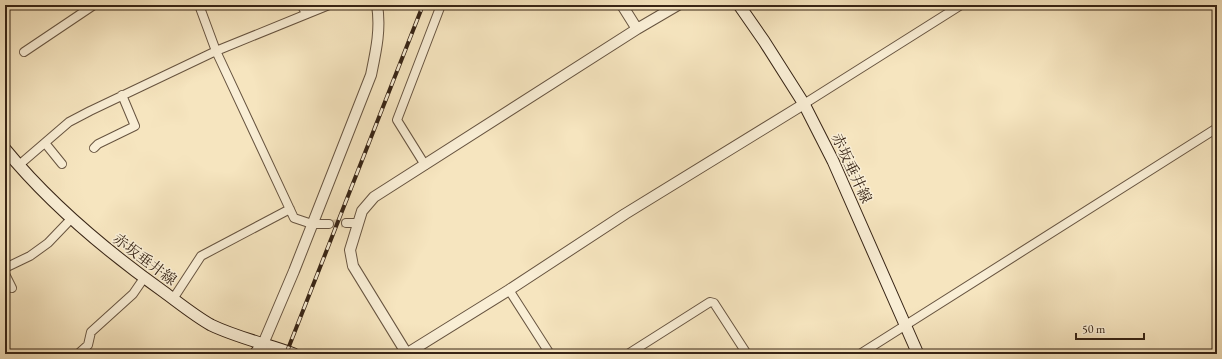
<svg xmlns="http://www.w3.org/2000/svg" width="1222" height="359" viewBox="0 0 1222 359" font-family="'EB Garamond','Noto Serif JP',serif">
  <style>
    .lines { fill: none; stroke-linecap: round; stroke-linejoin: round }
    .minor-tunnel { stroke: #d0be9d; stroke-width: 8; stroke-dasharray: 8 4; stroke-linecap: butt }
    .minor-casing { stroke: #675440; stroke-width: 10 }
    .tertiary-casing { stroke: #675440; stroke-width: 12 }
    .secondary-casing { stroke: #372415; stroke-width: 13 }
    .minor { stroke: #f9eed5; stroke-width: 8 }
    .tertiary { stroke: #f9eed5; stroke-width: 10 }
    .secondary { stroke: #f9eed5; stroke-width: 11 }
    .rail-casing { stroke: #372415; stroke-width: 4 }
    .rail { stroke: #f9eed5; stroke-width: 2.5; stroke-dasharray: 8; stroke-linecap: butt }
    .labels { text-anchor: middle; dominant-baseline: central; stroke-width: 3; stroke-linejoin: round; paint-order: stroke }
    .street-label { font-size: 15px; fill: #372415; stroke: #f9eed5 }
  </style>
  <rect width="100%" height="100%" fill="#f6e5bf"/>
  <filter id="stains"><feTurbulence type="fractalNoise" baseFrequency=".005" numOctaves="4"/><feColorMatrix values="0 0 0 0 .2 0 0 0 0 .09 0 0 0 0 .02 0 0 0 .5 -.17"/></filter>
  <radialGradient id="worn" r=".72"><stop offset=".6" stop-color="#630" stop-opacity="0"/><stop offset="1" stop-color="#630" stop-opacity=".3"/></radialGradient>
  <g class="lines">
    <!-- minor-tunnel -->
    <path class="minor-tunnel" d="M329,224l17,-1"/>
    <!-- minor casing -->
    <g class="minor-casing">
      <path id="minor" d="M199,5l17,46 78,167 18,6h17
        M301,5l6,9
        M24,52l70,-47
        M804,104l157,-99
        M45,143l17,21
        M94,148l4,-4 37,-18 -13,-31
        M19,165l50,-43 21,-11 126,-60 113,-46
        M425,165l-28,-45 44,-115
        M346,223h12
        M5,268l25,-12 18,-13 23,-24
        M5,274l7,14
        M509,290l41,64
        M173,299l28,-43 89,-47
        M78,354l10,-9 3,-13 42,-38 11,-16
        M628,354l82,-52 4,1 33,51
        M860,354l357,-226"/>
    </g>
    <!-- tertiary casing -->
    <g class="tertiary-casing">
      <path id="tertiary" d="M622,5l15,24
        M263,344l31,-73 77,-196c5,-24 10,-46 6,-70
        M406,354l103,-64 116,-76 179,-110
        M407,354l-54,-88 -3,-16 12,-39 12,-14 263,-168 41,-24"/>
    </g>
    <!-- secondary casing -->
    <g class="secondary-casing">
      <path id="secondary" d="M739,5l25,36 40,63 29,57 85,193
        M5,149c46,56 100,101 159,143 15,11 31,24 47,33 27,13 56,19 83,29
        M255,354l8,-10"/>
    </g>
    <!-- minor -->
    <use href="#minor" class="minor"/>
    <!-- tertiary -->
    <use href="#tertiary" class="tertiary"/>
    <!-- secondary -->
    <use href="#secondary" class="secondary"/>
    <!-- rail casing -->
    <g class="rail-casing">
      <path id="rail" d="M286,354l137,-349"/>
    </g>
    <!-- rail -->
    <use href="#rail" class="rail"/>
  </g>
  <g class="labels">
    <!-- street labels -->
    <g class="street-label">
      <text transform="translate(852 168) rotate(65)">赤坂垂井線</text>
      <text transform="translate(145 259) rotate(37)">赤坂垂井線</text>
    </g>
  </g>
  <!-- margin -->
  <rect width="1222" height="359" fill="none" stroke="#f6e5bf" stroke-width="20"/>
  <rect x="6" y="6" width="1210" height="347" fill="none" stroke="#372415" stroke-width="2"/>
  <rect x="10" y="10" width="1202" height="339" fill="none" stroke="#372415"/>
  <!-- scale -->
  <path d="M1076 333v6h68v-6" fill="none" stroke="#372415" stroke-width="2"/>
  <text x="1082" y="333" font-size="12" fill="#372415" stroke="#f9eed5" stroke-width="3" paint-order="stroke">50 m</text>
  <rect width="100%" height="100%" filter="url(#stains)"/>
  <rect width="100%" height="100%" fill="url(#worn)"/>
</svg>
